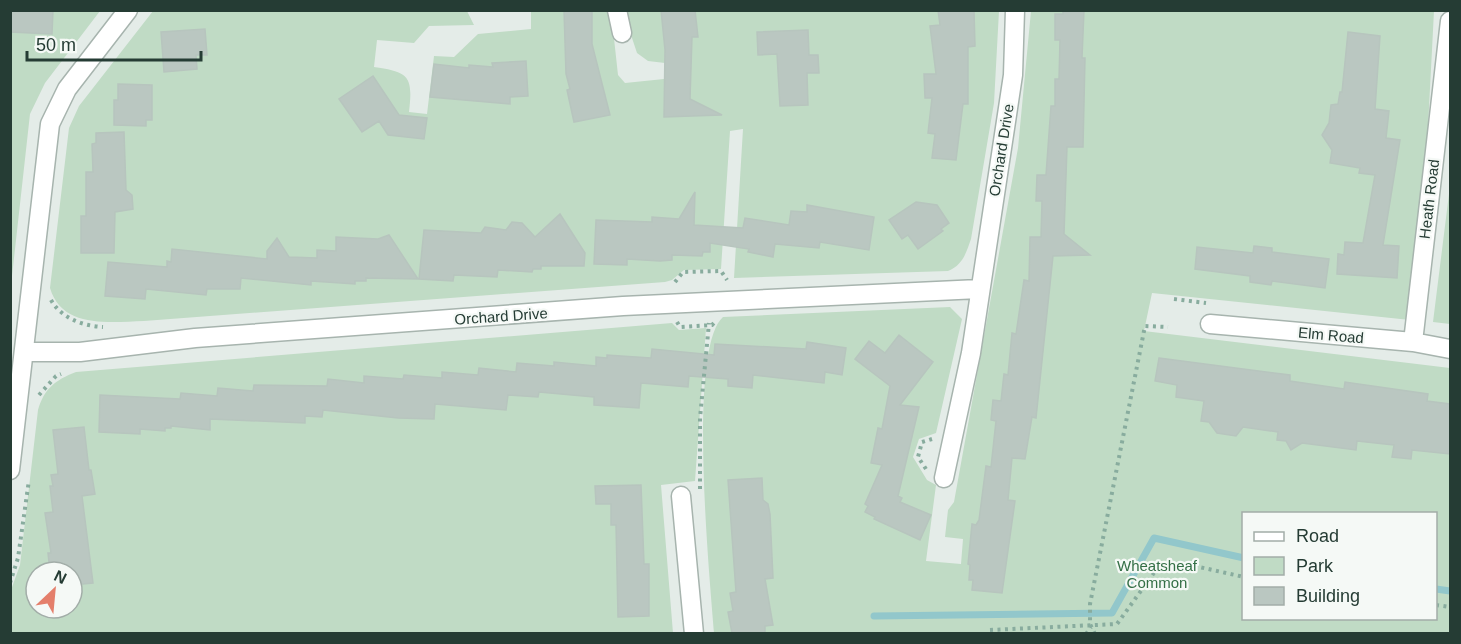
<svg xmlns="http://www.w3.org/2000/svg" width="1461" height="644" viewBox="0 0 1461 644" font-family="Arial,sans-serif">
  <style>
    .green { fill: #c0dbc5; fill-rule: evenodd }
    .lines { fill: none; stroke-linecap: round; stroke-linejoin: round }
    .stream { stroke: #92c7cb; stroke-width: 7 }
    .building { fill: #bac7c1; stroke: #b7c5be; stroke-width: 1.5 }
    .minor-casing { stroke: #a7b4ae; stroke-width: 21 }
    .path { stroke: #88ac9e; stroke-width: 4; stroke-dasharray: 3 4.5; stroke-linecap: butt }
    .minor { stroke: #fff; stroke-width: 18 }
    .labels { text-anchor: middle; dominant-baseline: central; stroke-width: 4.5; stroke-linejoin: round; paint-order: stroke }
    .street-label { font-size: 15px; fill: #253c34; stroke: #f5f9f6 }
    .park-label { font-size: 15px; fill: #346f46; stroke: #f5f9f6 }
  </style>
  <rect width="100%" height="100%" fill="#e4ece8"/>
  <!-- green -->
  <path class="green" d="M11,11h89l-55,72 -15,31 -19,171z
    M153,11h314l7,14 -45,1 -15,17 -37,-3 -3,27c36,5 39,10 35,45l18,2 7,-58 20,1 24,-23 53,-5v-18h80l7,64 7,8 39,-4 1,-16 -17,-2 -11,-8 -14,-42h376l-5,92 -23,136c-5,14 -8,26 -23,32l-214,7 9,-149 -13,2 -9,138 -37,1 -12,10 -7,2 -521,39c-34,1 -82,8 -94,-33l19,-160 10,-22z
    M1031,11h403l-10,193 -14,116 -258,-27 -8,38 306,37v265h-736c-4,-53 -27,-285 9,-316l227,-10 12,12 -26,114 -17,6 -6,18 14,23 9,5 -10,76 35,3 2,-25 -18,-2 3,-27 6,-8 64,-354zM1244,514h192v104h-192z
    M1450,186v138l-17,-2z
    M672,323l7,7 27,-2 -11,153 -34,4 12,148 -662,1v-44l9,-25 18,-155c6,-21 17,-30 38,-38zM36,572h36v36h-36z"/>
  <g class="lines">
    <!-- stream -->
    <path class="stream" d="M1436,589l14,2
      M874,616l238,-3 42,-75 90,20"/>
  </g>
  <!-- building -->
  <path class="building" d="M10,10h43l-1,24 -42,-2z
    M564,10h28v34l18,71 -36,7 -7,-32 3,-1 -4,-15z
    M661,10h34l3,27h-6l-2,62 32,16 -58,2 1,-67z
    M938,10h36l1,36 -7,1v57h-5l-7,56 -24,-2 3,-24 -7,-1 4,-35h-7l-1,-24h12l-6,-48 10,-1z
    M1063,10h21l-2,48h3l-2,89h-16l-3,87 26,21 -37,1 -17,162 -4,-1 -7,42 -13,-1 -4,42 7,1 -13,92 -30,-3 1,-10h-4l1,-15 -2,-1 4,-40 4,1 3,-5 7,-54 5,1 5,-46 -5,-1 2,-20 8,1 3,-27 4,1 4,-42 4,1 8,-54 5,1 1,-44h11l1,-36h-6l1,-26h9l5,-69h4v-27h4l1,-39h-5v-26h8z
    M205,29l2,26h-11l1,14 -33,3 -3,-40z
    M808,30l1,25h9l1,18h-12l1,32 -28,1 -3,-52 -19,1 -1,-23z
    M1348,32l32,4 -5,73 14,2 -3,27 14,2 -17,105 16,1 -2,32 -60,-4 1,-20 6,1 1,-13 18,1 12,-68 -16,-2 1,-5 -30,-5 2,-13 -10,-15 7,-12 2,-18 7,-1 2,-12h2z
    M526,61l2,35 -18,1v7l-80,-7 4,-33 35,4v-3l24,2 -1,-4z
    M373,76l26,39 28,3 -3,21 -36,-4 -9,-14 -17,11 -23,-33z
    M118,84l34,1v35h-6v6l-32,-1v-25h4z
    M124,132l2,58 6,5 1,14 -18,3 -1,41h-33v-37h5v-44h7l-1,-28 4,-1v-10z
    M695,192l-1,33 49,3 2,-10 44,7 2,-14 16,1v-7l67,12 -5,33 -49,-8 -1,6 -44,-4 -2,13 -25,-5 1,-3 -39,-6v9h-7l-1,4 -30,-1v5l-12,1 -33,-2v6l-33,-1 2,-44 56,2v-5l27,2z
    M916,202l21,3 12,18 -8,6 2,2 -25,18 -10,-14 -6,4 -13,-19z
    M560,214l25,39 -1,13h-43v3h-8l-1,3 -34,-2 -1,7 -43,-2 -1,6 -34,-2 5,-49 57,3 4,-6 21,3 6,-8 10,1 13,14z
    M389,235l29,44 -52,-1v3h-11v3l-44,-3v4l-70,-7 -1,11h-33l-1,6 -60,-6 -1,10 -40,-3 3,-34 59,5v-6l4,1 1,-13 95,10v-8l10,-13 12,19 28,1v-8l19,1v-14l42,2z
    M1254,246l18,2v4l57,7 -4,29 -53,-7 -1,4 -21,-3v-6l-55,-7 2,-22 56,6z
    M899,335l34,27 -33,43 19,2 -21,89 4,2 -2,4 31,13 -11,25 -46,-21 1,-2 -10,-5 3,-6 -3,-2 17,-39 -11,-2 7,-35 4,1 8,-43 -35,-27 14,-18 16,12z
    M807,342l39,6 -4,27 -17,-3 -1,11 -71,-8 -1,13 -24,-2v-7l-39,-3 -1,11 -47,-4 -2,25 -45,-3v-8l-55,-5 -1,5 -30,-2 -2,15 -71,-6 -1,15 -36,-1 -75,-8 -1,7 -17,-1v7l-95,-4v11l-39,-4v2h-6v3l-25,-2v5l-41,-2 1,-37 80,4 1,-6 36,3 1,-8 35,3 1,-6 73,1 1,-7 36,4v-7l39,3 1,-4 38,3v-6l36,3 1,-7 37,4 1,-9 37,3v-4l42,4v-9l11,1v-3l44,3 1,-9 62,6 1,-11 91,5z
    M1159,358l131,17v6l54,8 1,-7 83,12 -1,7 23,3v50l-38,-4 -1,9 -19,-2 2,-12 -37,-4 -1,9 -54,-7 -11,7 -5,-9 -9,-1 1,-8 -35,-5 -7,9 -19,-3 -8,-11 -8,-1 3,-20 -28,-4 1,-12 -22,-4z
    M84,427l5,43h2l4,24 -13,2 11,87 -21,2v-13h-22l-2,-19h3l-6,-40 8,-1 -3,-26h3l-2,-11 7,-1 -5,-44z
    M762,478l1,22 5,4 2,10 3,64 -8,1 8,46 -8,1v7h-33l-4,-21 5,-1 -3,-18 6,-1 -8,-112z
    M641,485l3,79h5v52l-31,1 -2,-92h-5v-21h-15l-1,-18z"/>
  <g class="lines">
    <!-- minor casing -->
    <g class="minor-casing">
      <path id="minor" d="M617,10l5,23
        M1210,324l203,18 37,7
        M1413,342l37,-321
        M24,352h56l115,-14 428,-32 356,-17
        M10,470l40,-346 17,-35 61,-79
        M944,478l27,-125 42,-278 2,-65
        M681,496l13,138"/>
    </g>
    <!-- path -->
    <path class="path" d="M675,282l8,-10 38,-1 6,9
      M1174,299l32,4
      M51,300c10,18 32,26 52,27
      M677,322l3,5 32,-2 4,-4
      M39,395l17,-19 5,-2
      M926,469l-8,-12 4,-15 10,-3
      M700,489v-71l9,-95
      M10,583l8,-25 11,-78
      M1436,605l14,2
      M990,630l127,-6 39,-54 30,-6 58,13
      M1086,634l5,-7
      M1095,634l-5,-10v-20l55,-278 23,1"/>
    <!-- minor -->
    <use href="#minor" class="minor"/>
  </g>
  <g class="labels">
    <!-- street labels -->
    <g class="street-label">
      <text transform="translate(1001 150) rotate(-81)">Orchard Drive</text>
      <text transform="translate(1429 199) rotate(-83)">Heath Road</text>
      <text transform="translate(501 316) rotate(-4)">Orchard Drive</text>
      <text transform="translate(1331 335) rotate(5)">Elm Road</text>
    </g>
    <!-- park labels -->
    <g class="park-label">
      <text x="1157" y="565">Wheatsheaf<tspan x="1157" dy="17">Common</tspan></text>
    </g>
  </g>
  <!-- border -->
  <rect width="1461" height="644" fill="none" stroke="#253c34" stroke-width="24"/>
  <!-- legend -->
  <rect x="1242" y="512" width="195" height="108" fill="#f5f9f6" stroke="#a2ada8" stroke-width="1.5"/>
  <rect x="1254" y="532" width="30" height="9" fill="#ffffff" stroke="#a2ada8" stroke-width="1.5"/>
  <text x="1296" y="542" font-size="18" fill="#253c34">Road</text>
  <rect x="1254" y="557" width="30" height="18" fill="#c0dbc5" stroke="#a2ada8" stroke-width="1.5"/>
  <text x="1296" y="572" font-size="18" fill="#253c34">Park</text>
  <rect x="1254" y="587" width="30" height="18" fill="#bac7c1" stroke="#a2ada8" stroke-width="1.5"/>
  <text x="1296" y="602" font-size="18" fill="#253c34">Building</text>
  <!-- north arrow -->
  <g transform="translate(54 590) rotate(26)"><circle r="28" fill="#f5f9f6" stroke="#a2ada8" stroke-width="1.5"/>
  <path d="M0-4.5L10 22L0 15L-10 22Z" fill="#e47f6b"/>
  <text y="-9" font-size="16" font-weight="bold" text-anchor="middle" fill="#253c34">N</text>
  </g>
  <!-- scale -->
  <path d="M27 51v9h174v-9" fill="none" stroke="#253c34" stroke-width="3"/>
  <text x="36" y="51" font-size="18" fill="#253c34" stroke="#f5f9f6" stroke-width="4.5" paint-order="stroke">50 m</text>
</svg>
